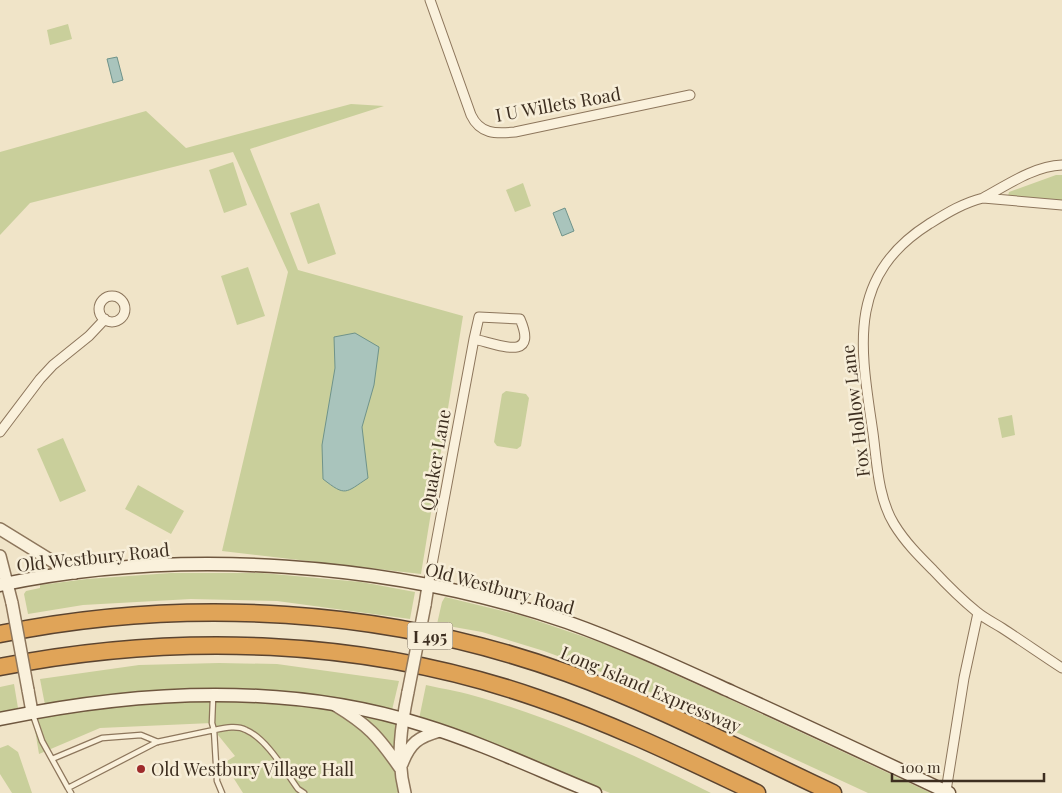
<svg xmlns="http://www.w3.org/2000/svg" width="1062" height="793" viewBox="0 0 1062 793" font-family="'Playfair Display',serif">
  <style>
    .green { fill: #c9cf9b }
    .water { fill: #a9c4bc; stroke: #6f938a }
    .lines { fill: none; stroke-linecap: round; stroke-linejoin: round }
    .service-casing { stroke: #8d765c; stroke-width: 7 }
    .minor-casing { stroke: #8d765c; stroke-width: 11 }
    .tertiary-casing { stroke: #8d765c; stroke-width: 14 }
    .secondary-casing { stroke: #6f573f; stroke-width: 15 }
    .motorway-casing { stroke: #5b4430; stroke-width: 19 }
    .service { stroke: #faf1dc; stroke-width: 4.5 }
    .minor { stroke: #faf1dc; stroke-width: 9 }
    .tertiary { stroke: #faf1dc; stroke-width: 11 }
    .secondary { stroke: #faf1dc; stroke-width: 12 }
    .motorway { stroke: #e0a458; stroke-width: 16 }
    .tertiary-bridge-casing { stroke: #8d765c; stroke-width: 14; stroke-linecap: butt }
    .tertiary-bridge { stroke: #faf1dc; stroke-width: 11 }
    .poi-dot { fill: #9e2a2b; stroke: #f7eed8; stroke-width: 2 }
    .labels { text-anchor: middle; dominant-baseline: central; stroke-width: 5; stroke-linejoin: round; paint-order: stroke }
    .shield { fill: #f7eed8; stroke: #756857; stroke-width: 1 }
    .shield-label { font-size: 16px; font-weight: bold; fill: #3d2e20 }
    .street-label { font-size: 18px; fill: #3d2e20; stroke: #f7eed8 }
    .poi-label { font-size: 18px; fill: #3d2e20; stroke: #f7eed8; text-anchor: start }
  </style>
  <rect width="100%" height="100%" fill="#f0e4c8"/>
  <!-- green -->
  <path class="green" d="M68,24l4,15 -22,6 -3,-15z
    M351,104l33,2 -134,43 48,121 165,46 -42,258 -199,-23 66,-279 -55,-120 -203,51 -30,32v-83l146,-41 40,37z
    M233,162l14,43 -23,8 -15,-43z
    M1056,175h6v26l-54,-5 1,-4z
    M523,183l8,23 -16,6 -9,-22z
    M319,203l17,51 -28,10 -18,-51z
    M248,267l17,49 -28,9 -16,-49z
    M506,391l20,3 3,4 -8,48 -4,3 -20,-3 -3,-4 8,-48z
    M1012,415l3,20 -13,3 -4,-20z
    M63,438l23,53 -26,11 -23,-53z
    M138,485l46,26 -13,23 -46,-25z
    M171,573h91l99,9 54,10 -5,27 -133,-18 -86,-2 -108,6 -55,9 -4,-20 2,-3 14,-3v-3l47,-6z
    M445,597l78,19 88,30 116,52 204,95h-63l-240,-111 -84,-31 -62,-19 -45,-8 5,-22z
    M219,663l58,1 122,17 -7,29 -68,-13 -279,8 -5,-26 99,-14z
    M14,684l4,24 -18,5v-26z
    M426,685c18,4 37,7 56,13 79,23 155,58 229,95h-101l-71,-29 -120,-45z
    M235,696l168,23 2,71 -9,3h-153l-19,-30 11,-7 -21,-26 -2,-7 -112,5 -61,26 -7,-42z
    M8,745l10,7 14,41h-20l-12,-19v-26z"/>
  <!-- water -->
  <path class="water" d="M117,57l6,23 -10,3 -6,-24z
    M565,208l9,23 -12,5 -9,-23z
    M355,333l24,14 -5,38 -12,42 6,51c-23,15 -22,19 -45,1l-1,-34 13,-77 -1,-31z"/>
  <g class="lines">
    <!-- service casing -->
    <g class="service-casing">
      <path id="service" d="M213,698l-1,25 2,7c10,-2 23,-5 32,0 21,9 39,41 52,59l6,4
        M33,715l9,26 26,47
        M52,759l50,-21 39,-3 17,7
        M71,793l-3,-5 89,-46 57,-12 3,51 5,12"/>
    </g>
    <!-- minor casing -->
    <g class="minor-casing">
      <path id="minor" d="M430,0l41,115c9,19 24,19 44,17l175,-37
        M1062,165c-28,1 -55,20 -79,33l79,7
        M983,198c-20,5 -36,15 -54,26 -84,53 -68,126 -56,209 4,30 5,65 21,91 11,18 25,32 39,46 14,15 28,29 44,42 7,6 17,11 25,16 20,13 40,27 60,40
        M99 309a13 13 0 1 1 26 0a13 13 0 1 1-26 0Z
        M0,432l40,-53 13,-14 36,-29 16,-17
        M428,586l46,-247 5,-22 41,2c19,44 -23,25 -46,20
        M946,791l18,-113 14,-65"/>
    </g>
    <!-- tertiary casing -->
    <g class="tertiary-casing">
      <path id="tertiary" d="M0,529l52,32 23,12
        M0,556l12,47
        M425,605l3,-19
        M28,690l4,22
        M335,705c33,20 43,31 65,63
        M402,764c8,-21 16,-27 38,-33
        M405,793c-9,-35 -4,-67 3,-101"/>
    </g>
    <!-- secondary casing -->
    <g class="secondary-casing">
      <path id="secondary" d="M0,585c181,-38 392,-23 567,37 56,20 110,45 165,70 73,33 145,67 217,101
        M0,719c138,-29 287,-37 423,6 59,18 115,45 172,68"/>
    </g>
    <!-- motorway casing -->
    <g class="motorway-casing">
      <path id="motorway" d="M0,634c187,-38 387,-26 567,39 91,33 178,79 266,120
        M0,667c178,-35 365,-29 537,31 76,26 148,61 220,95"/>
    </g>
    <!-- service -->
    <use href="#service" class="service"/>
    <!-- minor -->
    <use href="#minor" class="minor"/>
    <!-- tertiary -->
    <use href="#tertiary" class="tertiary"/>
    <!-- secondary -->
    <use href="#secondary" class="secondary"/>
    <!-- motorway -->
    <use href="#motorway" class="motorway"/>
    <!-- tertiary-bridge casing -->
    <g class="tertiary-bridge-casing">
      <path id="tertiary-bridge" d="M12,603l16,87
        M408,692l17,-87"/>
    </g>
    <!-- tertiary-bridge -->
    <use href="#tertiary-bridge" class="tertiary-bridge"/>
  </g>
  <!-- markers -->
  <circle class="poi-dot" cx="141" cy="769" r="5"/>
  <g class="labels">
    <!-- shield labels -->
    <rect class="shield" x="407.5" y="622.5" width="45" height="27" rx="4"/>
    <g class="shield-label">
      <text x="430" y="636">I 495</text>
    </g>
    <!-- street labels -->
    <g class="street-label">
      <text transform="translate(558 104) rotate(-10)">I U Willets Road</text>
      <text transform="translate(855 411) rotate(-97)">Fox Hollow Lane</text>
      <text transform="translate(435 460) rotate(-80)">Quaker Lane</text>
      <text transform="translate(93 557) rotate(-6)">Old Westbury Road</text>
      <text transform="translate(500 588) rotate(15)">Old Westbury Road</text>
      <text transform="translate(651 689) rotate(23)">Long Island Expressway</text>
    </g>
    <!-- poi labels -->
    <g class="poi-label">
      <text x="151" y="769">Old Westbury Village Hall</text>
    </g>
  </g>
  <!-- scale -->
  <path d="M892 773v8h152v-8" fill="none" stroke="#3d2e20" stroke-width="2.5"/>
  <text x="900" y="773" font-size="15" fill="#3d2e20" stroke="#f7eed8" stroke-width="4" paint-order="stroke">100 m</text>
</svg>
